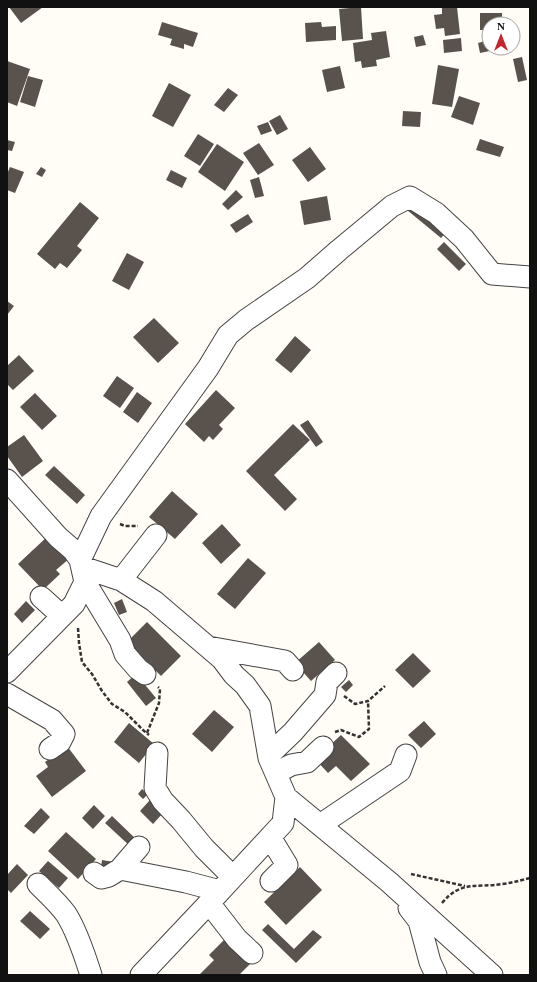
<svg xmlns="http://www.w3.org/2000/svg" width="537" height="982" viewBox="0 0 537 982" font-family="Georgia,serif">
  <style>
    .building { fill: #5a524d }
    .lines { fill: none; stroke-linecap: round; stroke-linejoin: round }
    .street-casing { stroke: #444; stroke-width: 23 }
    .path { stroke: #333; stroke-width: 2.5; stroke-dasharray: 4 2; stroke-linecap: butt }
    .street { stroke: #fff; stroke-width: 21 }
  </style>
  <rect width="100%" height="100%" fill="#fffdf5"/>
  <!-- building -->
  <path class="building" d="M9,7h34l-22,16z
    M361,7l2,32 -21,2 -3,-32z
    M442,7h15l3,27 -15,2 -1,-8 -8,1 -2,-14 8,-1z
    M480,13h22v11h-13v6h-9z
    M162,22l36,11 -5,14 -9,-3v5l-14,-4 2,-6 -14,-4z
    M321,22l1,5 14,-1v14l-30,2 -1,-19z
    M386,31l4,26 -14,3 1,6 -15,2 -1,-7 -6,1 -2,-19 19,-3 -1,-7z
    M423,35l3,10 -10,2 -2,-10z
    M461,38l1,13 -18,2 -1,-13z
    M489,40v8l10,1 -19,4 -2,-10z
    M522,57l5,23 -9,2 -5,-23z
    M7,61l23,8 -13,37 -10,-4z
    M438,65l21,4 -7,38 -20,-3z
    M340,66l5,22 -18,4 -5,-22z
    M28,76l15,4 -8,27 -15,-5z
    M169,83l22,12 -18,32 -21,-11z
    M228,88l10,7 -14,17 -10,-7z
    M459,96l21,7 -7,22 -22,-8z
    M403,111l18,1 -1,15 -18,-1z
    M280,115l8,14 -11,6 -8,-14z
    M268,122l4,9 -11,4 -4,-9z
    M198,134l16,10 -14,22 -16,-10z
    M480,139l24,8 -4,10 -24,-7z
    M7,140l8,2 -3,9 -5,-1z
    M259,143l15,22 -16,10 -15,-22z
    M217,144l27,18 -19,29 -27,-19z
    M310,147l16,22 -18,13 -16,-22z
    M10,167l14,5 -9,21 -8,-3v-16z
    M41,167l5,3 -4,7 -6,-3z
    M171,170l16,8 -5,10 -16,-8z
    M259,177l5,19 -9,2 -5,-18z
    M236,190l7,7 -15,13 -6,-6z
    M327,196l4,24 -27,5 -4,-24z
    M80,202l19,16 -22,28 5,4 -15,18 -7,-5 -5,6 -18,-15z
    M413,203l34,28 -6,7 -34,-28z
    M248,214l5,8 -17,11 -6,-8z
    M444,242l22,22 -7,7 -22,-22z
    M127,253l17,9 -15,28 -17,-9z
    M7,301l7,5 -7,9z
    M154,318l25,25 -21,20 -25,-26z
    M295,336l16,14 -20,23 -16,-13z
    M19,355l15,16 -21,19 -6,-6v-18z
    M117,376l17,12 -14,20 -17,-12z
    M216,390l19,18 -16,17 4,4 -10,11 -4,-4 -5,6 -19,-18z
    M137,392l15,11 -14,20 -15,-11z
    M35,393l22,23 -15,14 -22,-23z
    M308,420l15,22 -7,5 -16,-22z
    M293,424l17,16 -36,35 23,24 -12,12 -39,-40z
    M24,435l19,26 -21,16 -15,-21v-9z
    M54,466l31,29 -8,9 -32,-29z
    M172,491l26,23 -23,25 -26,-22z
    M222,524l19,21 -20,19 -19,-21z
    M49,535l21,23 -14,12 4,4 -17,16 -25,-26z
    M248,558l18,15 -31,36 -18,-15z
    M122,599l5,13 -8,3 -5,-12z
    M26,601l9,9 -13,13 -8,-9z
    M147,622l34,34 -20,20 -34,-34z
    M319,642l16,18 -24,21 -16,-18z
    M413,653l18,18 -18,17 -18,-18z
    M136,674l20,24 -10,8 -19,-24z
    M349,680l4,5 -7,7 -5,-5z
    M214,710l20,17 -22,25 -20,-18z
    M424,721l12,13 -15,14 -13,-13z
    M129,723l25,21 -15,19 -25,-21z
    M341,735l29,29 -19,17 -15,-15 -8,7 -13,-14z
    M67,746l19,25 -34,26 -16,-21 12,-9 -3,-5z
    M142,789l6,5 -5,5 -5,-5z
    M150,800l13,13 -10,11 -13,-13z
    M94,805l11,11 -12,13 -11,-11z
    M41,808l9,9 -16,17 -10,-8z
    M112,816l26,25 -7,6 -26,-24z
    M66,832l30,27 -18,20 -30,-28z
    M102,860l12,2 -2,7 -11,-2z
    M48,861l20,17 -9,10 -20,-17z
    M17,864l11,11 -17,18 -4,-4v-14z
    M300,867l22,23 -36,35 -22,-23z
    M30,911l20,18 -10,10 -20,-18z
    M268,924l26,25 19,-19 9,7 -26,26 -34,-33z
    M226,938l26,24 -13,13h-40l15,-15 -5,-5z"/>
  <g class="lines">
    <!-- street casing -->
    <g class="street-casing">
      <path id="street" d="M7,480l51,57 15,13 7,10 5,22 -11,22 -67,68
        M80,560l21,-44 107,-148 20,-33 18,-15 61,-42 32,-28 53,-44 18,-9 26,16 28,26 28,35 38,3
        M82,567l39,13 33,21 68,58 12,16 11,10 15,21 9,52 17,39 103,85 103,93
        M121,580l35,-45
        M85,582l35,58 5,14 13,15 7,5
        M41,597l21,19
        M208,647l77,14 8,9
        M7,694l45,26 12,14 -4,8 -10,7
        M157,753l-2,35 8,13 18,19 23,28 29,29
        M269,755l24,-23 32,-37 2,-13 9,-9
        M276,773l15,-8 16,-3 16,-15
        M320,825l80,-54 6,-16
        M270,837l17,28 -16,16
        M120,869l19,-22
        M94,873l7,5 8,-2 11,-7 66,13 34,9
        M38,884c10,10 20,19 28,30 11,17 19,42 25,61
        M209,903l28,36 15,14
        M409,908l10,13 11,41 6,13
        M141,975l68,-72 74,-80 3,-26"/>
    </g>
    <!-- path -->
    <path class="path" d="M120,524l5,2h13
      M78,628l1,15 3,19 10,12 10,17 10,13 13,8 18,18 6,5
      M344,696l11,8 13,-3 17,-15
      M335,732l6,-2 18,7 10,-8 -1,-28
      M147,733l12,-30 1,-14 -2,-2
      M411,874l54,12
      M442,903c19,-23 35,-15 60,-19 10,-1 19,-4 28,-6"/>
    <!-- street -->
    <use href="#street" class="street"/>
  </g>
  <!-- border -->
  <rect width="537" height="982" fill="none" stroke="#111111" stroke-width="16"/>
  <!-- north arrow -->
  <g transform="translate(501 36)"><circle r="19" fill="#ffffff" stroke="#a0a0a0"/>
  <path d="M0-3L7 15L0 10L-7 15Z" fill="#c4262e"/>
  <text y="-6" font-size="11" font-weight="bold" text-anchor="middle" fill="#111111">N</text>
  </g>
</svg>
